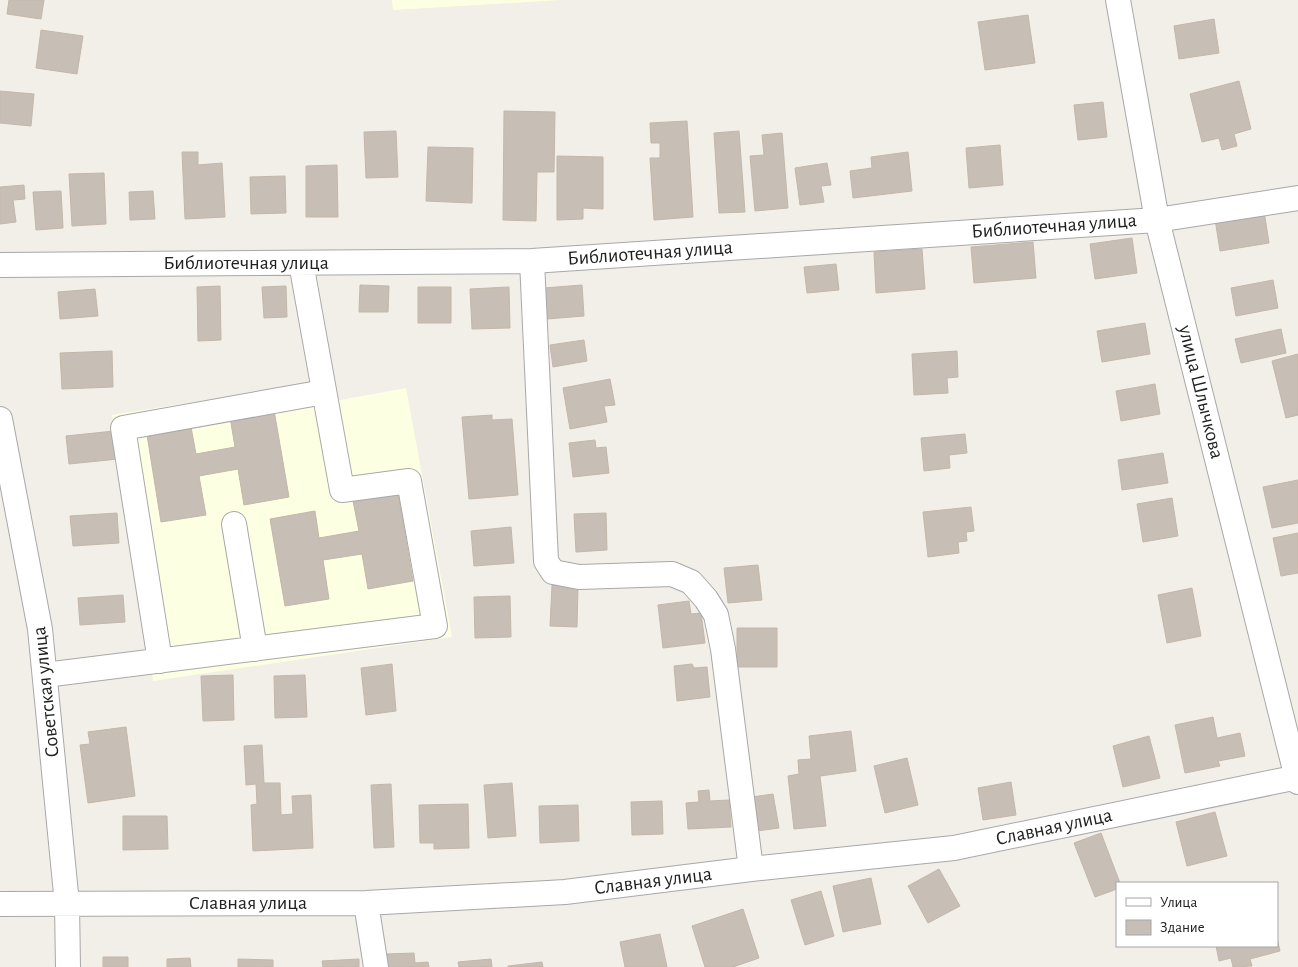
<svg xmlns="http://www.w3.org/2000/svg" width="1298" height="967" viewBox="0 0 1298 967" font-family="'Alegreya Sans',sans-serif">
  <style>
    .education { fill: #fdffe3 }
    .building { fill: #c7beb6; stroke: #c4b7a9 }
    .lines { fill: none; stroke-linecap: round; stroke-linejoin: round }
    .minor-casing { stroke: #a8a8a8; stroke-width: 26 }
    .minor { stroke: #fff; stroke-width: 24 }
    .labels { text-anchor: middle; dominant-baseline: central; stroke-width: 4.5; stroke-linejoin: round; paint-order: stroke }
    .street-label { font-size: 20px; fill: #212121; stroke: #fff }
  </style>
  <rect width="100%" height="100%" fill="#f1efe7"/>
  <!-- education -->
  <path class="education" d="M392,0h169l-168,10z
    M331,380l4,21 71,-13 46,249 -299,44 -41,-266z"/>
  <!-- building -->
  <path class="building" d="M9,0h35l-3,19 -34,-5z
    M1028,15l7,48 -50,7 -7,-48z
    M1214,19l5,34 -40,6 -5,-33z
    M41,30l42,6 -6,38 -41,-6z
    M1239,81l12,48 -17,5 3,12 -15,4 -3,-12 -17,4 -12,-48z
    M0,91l34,3 -3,32 -31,-3z
    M1103,102l4,35 -29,3 -4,-35z
    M504,111l51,1 -1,60h-17l-1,49 -33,-1z
    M687,121l6,96 -39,3 -4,-62h10v-15h-9l-1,-20z
    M396,131l2,46 -32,1 -2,-46z
    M739,131l6,81 -26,1 -5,-80z
    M782,133l6,75 -33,3 -5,-55 14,-1 -2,-20z
    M1000,145l3,40 -34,3 -3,-40z
    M428,147l45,1 -1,55 -46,-2z
    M182,152h16v13l24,-2 3,54 -40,2z
    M908,152l4,39 -59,7 -3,-27 22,-3 -1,-11z
    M557,156l46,1v52l-20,-1v11l-26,1z
    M827,163l4,22 -10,1 3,16 -24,3 -5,-37z
    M337,165l1,52h-32v-51z
    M104,173l2,51 -34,2 -3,-52z
    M285,176l1,37 -35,1 -1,-37z
    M24,185l1,14 -12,1 3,22 -16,2v-37z
    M61,191l2,37 -27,2 -3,-38z
    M153,191l2,28 -25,1 -1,-28z
    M1264,211l5,32 -49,8 -5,-32z
    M1132,238l5,35 -42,6 -5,-35z
    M1033,242l3,36 -62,5 -3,-36z
    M922,249l3,40 -49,4 -2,-41z
    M836,264l3,26 -32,3 -3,-26z
    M1273,280l5,28 -42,8 -5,-28z
    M360,285l29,1 -1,26h-29z
    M582,285l2,31 -37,3 -3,-31z
    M220,286l1,54 -23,1 -1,-54z
    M286,286l1,31 -23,1 -2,-31z
    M418,287h33v36h-33z
    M509,287l1,41 -38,1 -2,-40z
    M95,289l3,27 -38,3 -2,-27z
    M1145,323l5,31 -48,8 -5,-31z
    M1281,329l5,24 -45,10 -6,-24z
    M584,340l3,21 -34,6 -3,-22z
    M112,351l1,36 -51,2 -2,-36z
    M957,351l1,26 -11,1 1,15 -34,2 -2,-41z
    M1298,354v61l-12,3 -14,-57z
    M610,379l5,26 -11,1 3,16 -37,7 -7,-41z
    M1155,384l5,30 -39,7 -5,-30z
    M274,410l15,87 -45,8 -6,-36 -39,7 7,39 -45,7 -14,-87 44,-8 5,27 39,-7 -5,-30z
    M492,415v5l20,-1 6,76 -49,4 -7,-82z
    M114,431l4,28 -49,5 -3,-28z
    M965,434l2,19 -18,2 1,13 -26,3 -3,-33z
    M595,440l1,8 10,-1 3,26 -36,4 -4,-34z
    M1163,453l5,30 -46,7 -4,-30z
    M1298,480v43l-26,5 -9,-41z
    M398,494l15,87 -45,8 -6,-35 -39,6 6,39 -44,7 -15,-87 45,-8 4,27 40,-7 -6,-30z
    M1172,498l6,38 -35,6 -6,-38z
    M971,507l3,24 -8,1 1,9 -9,1 1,11 -31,4 -5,-45z
    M117,513l2,30 -46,3 -3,-30z
    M606,513l1,37 -31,2 -2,-38z
    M511,527l3,36 -40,3 -3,-35z
    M1298,533v40l-17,3 -8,-38z
    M758,565l4,35 -34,3 -4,-35z
    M552,585l26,1 -1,41 -27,-1z
    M1192,588l9,48 -34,7 -9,-48z
    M123,595l2,27 -45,3 -2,-27z
    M510,596l1,41 -36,1 -1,-41z
    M689,601l2,13 10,-1 4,30 -42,5 -5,-43z
    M737,628h40v39h-40z
    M392,664l4,47 -30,4 -5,-47z
    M692,664l2,4 13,-1 3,30 -33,4 -3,-35z
    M233,675l1,45 -31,1 -2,-45z
    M305,675l2,42 -32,1 -1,-42z
    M1213,717l4,21 23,-5 5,23 -27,5 2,5 -35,7 -10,-48z
    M126,727l9,69 -47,7 -8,-58 10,-1 -2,-12z
    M851,731l5,40 -36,5 6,50 -32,3 -6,-53 11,-2 -1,-14 13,-1 -2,-23z
    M1149,736l11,42 -37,9 -10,-41z
    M262,745l2,38h16l1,32 12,-1 -1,-18 19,-1 2,53 -60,3 -2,-46 6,-1 -1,-20 -10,1 -2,-39z
    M907,758l11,47 -33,8 -11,-47z
    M1011,782l5,33 -33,5 -5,-32z
    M512,783l4,53 -28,2 -4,-53z
    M391,784l3,63 -20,1 -3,-63z
    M709,790l1,11 19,-1 2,27 -43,2 -2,-26 13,-1 -1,-11z
    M773,794l6,34 -22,3 -5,-34z
    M662,801l1,33 -31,1 -1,-33z
    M468,804l1,44 -35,1v-6h-14l-1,-38z
    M578,805l1,36 -39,2 -1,-37z
    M1215,812l12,44 -40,10 -11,-44z
    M123,816h44l1,33 -45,1z
    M1101,833l19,50h-3v6l-22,8 -21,-54z
    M939,869l21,37 -32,17 -20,-37z
    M871,878l10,46 -38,8 -10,-46z
    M821,891l13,45 -29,9 -14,-45z
    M743,909l16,49 -26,9h-28l-13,-41z
    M660,934l7,33h-42l-5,-25z
    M1277,938l3,13 -30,8 2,7 -19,1 -2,-9 -12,3 -3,-15h61z
    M414,953l1,10 13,-1 1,5h-43v-13z
    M103,957h25v10h-25z
    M190,958l1,9h-24v-8z
    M238,959l35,1v7h-35z
    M359,959v8h-36l-1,-6z
    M491,959l1,8h-33l-1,-5z
    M542,962l1,5h-35v-1z"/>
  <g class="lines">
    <!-- minor casing -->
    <g class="minor-casing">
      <path id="minor" d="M1118,0l39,220 141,562
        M532,261l14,300 7,11 26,5 93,-3 19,8 15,17 10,16 7,34 28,220
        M0,265l532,-4 625,-41 141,-22
        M0,419l40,210 27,275 1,63
        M234,524l21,125
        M160,661l-37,-233 201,-36
        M45,675l390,-49 -26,-145 -67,9 -41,-227
        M366,903l10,64
        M0,904l366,-1 199,-11 186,-23 203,-21 344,-71"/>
    </g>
    <!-- minor -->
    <use href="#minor" class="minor"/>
  </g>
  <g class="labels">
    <!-- street labels -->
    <g class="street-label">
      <text transform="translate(1054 226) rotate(-4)">Библиотечная улица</text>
      <text transform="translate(650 253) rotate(-4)">Библиотечная улица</text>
      <text x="246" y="263">Библиотечная улица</text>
      <text transform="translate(1201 392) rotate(76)">улица Шлычкова</text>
      <text transform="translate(46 692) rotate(-96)">Советская улица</text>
      <text transform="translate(1054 827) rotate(-12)">Славная улица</text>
      <text transform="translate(653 881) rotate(-7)">Славная улица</text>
      <text x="248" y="903">Славная улица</text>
    </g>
  </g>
  <!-- legend -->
  <rect x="1116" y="882" width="162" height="65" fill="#ffffff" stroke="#a6a6a6"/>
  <rect x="1126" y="898" width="25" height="8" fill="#ffffff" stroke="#a6a6a6"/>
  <text x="1160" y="907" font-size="15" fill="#212121">Улица</text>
  <rect x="1126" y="920" width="25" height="15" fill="#c7beb6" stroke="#a6a6a6"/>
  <text x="1160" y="932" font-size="15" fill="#212121">Здание</text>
</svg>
